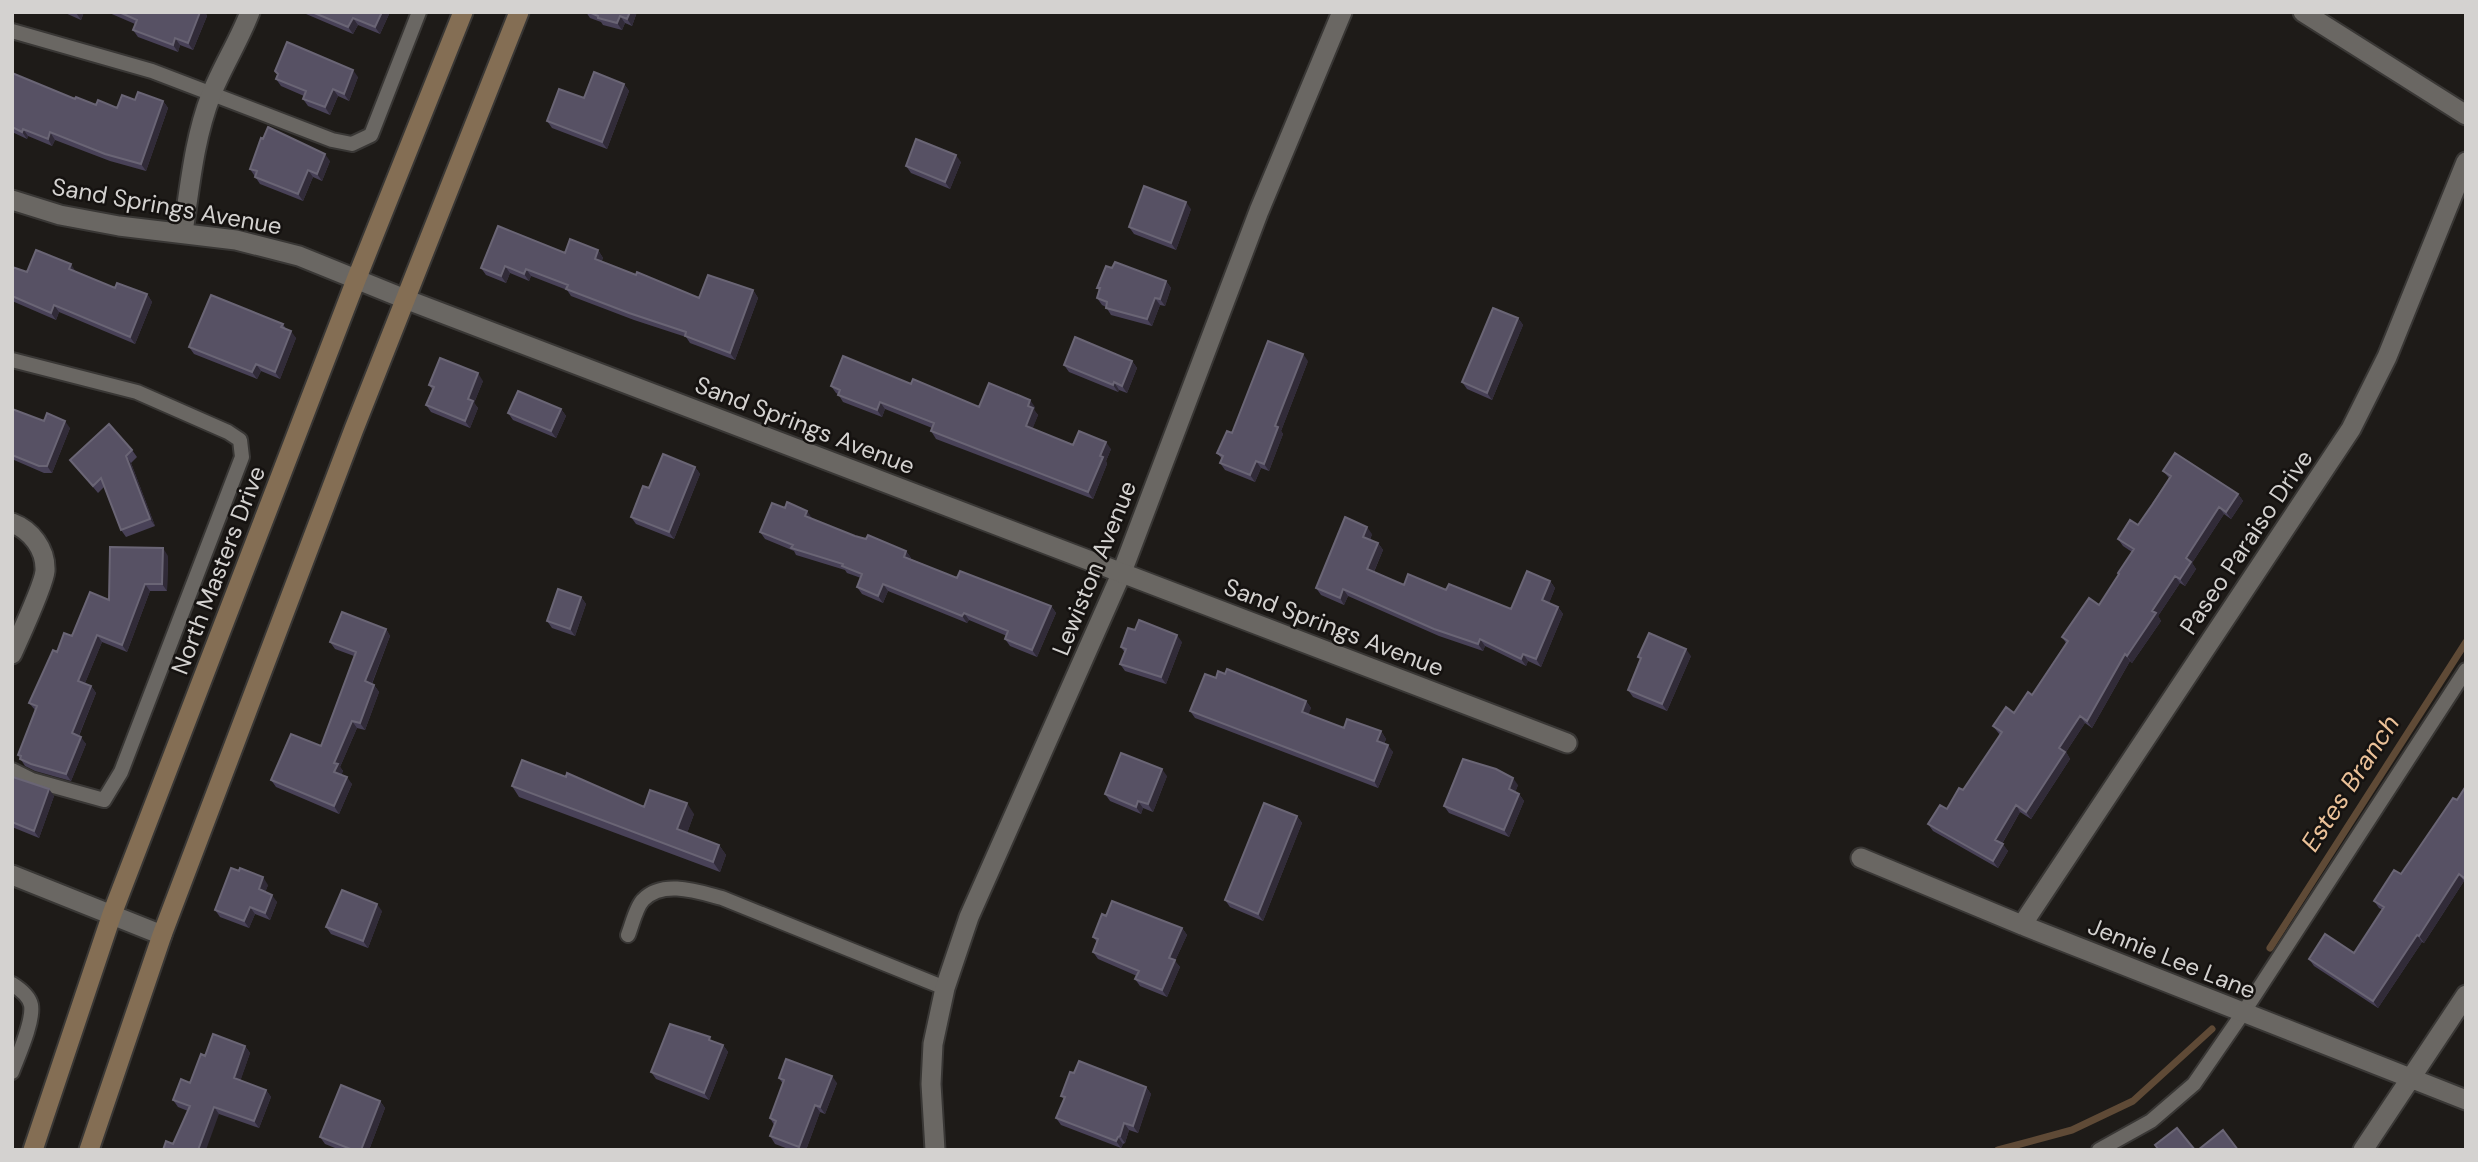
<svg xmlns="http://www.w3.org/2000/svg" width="2478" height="1162" viewBox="0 0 2478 1162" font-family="'DM Sans',sans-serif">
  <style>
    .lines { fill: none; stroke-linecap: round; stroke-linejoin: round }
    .stream { stroke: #5f4a36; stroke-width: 7 }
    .service-casing { stroke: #393735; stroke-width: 18 }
    .minor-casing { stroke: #393735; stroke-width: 23 }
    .tertiary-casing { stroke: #393735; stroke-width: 23 }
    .secondary-casing { stroke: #393735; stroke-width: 23 }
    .service { stroke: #6a6763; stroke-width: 14 }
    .minor { stroke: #6a6763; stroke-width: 19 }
    .tertiary { stroke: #6a6763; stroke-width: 19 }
    .secondary { stroke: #846e54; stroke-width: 19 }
    .wall { fill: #484157 }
    .shaded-wall { fill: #312b38 }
    .building { fill: #575164; stroke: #6a6575; stroke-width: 2 }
    .labels { text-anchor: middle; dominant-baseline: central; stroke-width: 5; stroke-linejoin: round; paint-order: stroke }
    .street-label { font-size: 24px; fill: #d4d2d0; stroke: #151210 }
    .water-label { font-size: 26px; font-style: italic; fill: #ebc198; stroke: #151210 }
  </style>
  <rect width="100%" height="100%" fill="#1e1b18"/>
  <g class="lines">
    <!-- stream -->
    <path class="stream" d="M2270,948l196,-306
      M1998,1150l74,-20 61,-29 79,-72"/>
    <!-- service casing -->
    <g class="service-casing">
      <path id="service" d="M12,31l140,40 180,69 20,4 19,-9 48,-123
        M12,360l125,32 91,40 12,8 2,17 -121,315 -17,28 -72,-20 -20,-10
        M628,935c4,-10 8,-28 15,-35 20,-21 56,-8 79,-2l223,90
        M12,984c8,5 17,12 19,21 3,16 -13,51 -19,67
        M2099,1150l52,-29 43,-37 49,-71 223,-343"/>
    </g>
    <!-- minor casing -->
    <g class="minor-casing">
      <path id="minor" d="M2303,12l163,103
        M183,232c7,-46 11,-93 28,-137 11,-28 28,-54 39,-83
        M12,523c19,7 34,26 33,48 -1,14 -26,67 -33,83
        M1861,858l161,67 444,175
        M12,875l150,60
        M2022,925l329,-496 36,-72 79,-195
        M935,1150l-4,-66 2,-40 12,-56 24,-71 153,-345 137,-361 83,-199
        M2363,1150l103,-155"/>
    </g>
    <!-- tertiary casing -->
    <g class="tertiary-casing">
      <path id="tertiary" d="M12,200l48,15 59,11 117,14 63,16 106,43 1162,444"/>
    </g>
    <!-- secondary casing -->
    <g class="secondary-casing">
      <path id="secondary" d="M33,1150l79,-236 244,-634 107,-268
        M89,1150l73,-215 192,-506 165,-417"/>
    </g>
    <!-- service -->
    <use href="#service" class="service"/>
    <!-- minor -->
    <use href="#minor" class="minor"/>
    <!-- tertiary -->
    <use href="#tertiary" class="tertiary"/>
    <!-- secondary -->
    <use href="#secondary" class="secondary"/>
  </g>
  <!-- wall -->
  <path class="wall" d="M63,12h21l-3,8z
    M107,12h98l2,4 -14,34 -13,-5 -2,7 -40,-15 -5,-7 2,-6z
    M304,12h86l-10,22 -22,-9 -5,9 -47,-20z
    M586,12h51l-5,14 -7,-3 -3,7 -19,-5 -2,-3 -11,-4z
    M12,73l63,26 21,6 21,3 18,-8 28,1 5,7 -22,63 -36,-10 -55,-21 -3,6 -24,-10 -1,3 -15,-7z
    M358,77l-9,24 -11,-5 -8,19 -22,-9 -5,-7 1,-3 -23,-10 -5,-7z
    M624,84l5,7 -22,58 -55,-21 -5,-7 37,-23z
    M330,161l-8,20 -9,-4 -10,24 -43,-17 -10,-15z
    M961,162l-11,27 -39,-16 -5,-7z
    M1191,209l-15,41 -42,-16 -5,-7z
    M598,250l5,8 -2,4 98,36 54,-8 5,8 -23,62 -45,-17 -4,-6 -52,-17 -63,-24 -4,-6 -36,-14 -2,5 -19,-8 -4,10 -20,-8 -5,-7 84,-15z
    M12,267l15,5h49l39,16 32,6 5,8 -17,42 -76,-32 -3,8 -44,-19z
    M1112,268l54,13 5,7 -6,18 -5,-1 -8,21 -41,-11 -5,-8 -4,-2 -5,-7 3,-7 -3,-3z
    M1518,318l5,7 -31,75 -25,-11 -5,-7z
    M283,324l3,5 10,9 -16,41 -19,-8 -4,8 -63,-25 -5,-7z
    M1132,361l5,7 -10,25 -8,-3 -1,2 -49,-20 -5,-7z
    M1308,361l-27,70 2,3 -14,37 -8,-3 -6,14 -30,-12 -5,-7 2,-4 -5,-6 15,-20z
    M483,381l-9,22 4,5 -8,20 -39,-16 -5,-7 6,-16 -3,-4z
    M911,384l68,23h56l-1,3 4,5 -6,14 41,16 38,4 -5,12 1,3 -14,35 -157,-60 -5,-8 1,-3 -47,-19 -3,8 -39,-15 -5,-8 -2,-1 -5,-7z
    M12,409l32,12 26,7 -18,45h-8l-30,-13 -2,5z
    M561,409l5,7 -10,22 -43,-18 -5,-7z
    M132,450l5,7 -6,6 24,63 -29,11 -5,-7 -17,-43 -6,6 -28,-33z
    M695,467l5,7 -26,65 -38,-15 -5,-7 18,-29z
    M2163,471l75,23 5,7 -12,18 -7,-5 -32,49 4,6 -11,17 -5,-3 -22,33 3,5 -29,42 -2,-2 -38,67 -7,-5 -19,29 4,7 -39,60 -11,-7 -18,32 6,7 -10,17 -65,-37 -5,-7 19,-15 16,-19 37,-55 -7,-9 21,-13 18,-18 34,-52 -4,-6 37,-32 20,-30 13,-23 -9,-6 -5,-7 20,-14 31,-47z
    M785,508l22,3 4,8 44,17 51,15 5,7v1l46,19 94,28 5,7 -19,44 -27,-11 -5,-7 2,-3 -38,-16 -2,3 -79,-32 -5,12 -21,-9 -5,-7 4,-9 -14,-5 -2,-3 -49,-15 -2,-4 -29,-12 -5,-7z
    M1372,534l-2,6 8,3 5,7 -9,22 30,13 42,5 65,19 39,-28 5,7 -6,15 9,4 5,7 -22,53 -13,-6 -2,5 -41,-20 -2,5 -44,-15 -91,-40 -4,9 -23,-10 -5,-7z
    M168,556l-1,35h-17l-23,61 -25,-10 -17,41 6,3 5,7 -17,43 7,8 -15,37 -36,-10 -10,-5 -7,-11 17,-45 -6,-7 28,-51 52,-52z
    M581,597l5,7 -11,32 -23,-8 -5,-7z
    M386,629l4,7 -18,48 2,1 5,7 -14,38 -8,-2 -17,39 3,4 -2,4 11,9 -13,30 -63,-27 -5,-7 50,-34 33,-90 -19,-7 -5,-7z
    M1182,642l-16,42 -41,-13 -5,-7 5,-11 -4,-6z
    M1691,656l-24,55 -34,-14 -5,-7 13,-30 -3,-3z
    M1216,678l90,23 5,7 -3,6 36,14 37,3 5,8 -2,5 9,8 -15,36 -183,-70 -5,-7z
    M1167,776l-14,36 -10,-4 -2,6 -31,-13 -5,-7z
    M12,780l42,16 -15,42 -27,-11z
    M1518,785l-3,7 4,2 5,7 -15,36 -60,-24 -5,-7z
    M512,786l182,28 -7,19 32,12 7,10 -6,17 -201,-75z
    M2466,786v97l-2,-2 -40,62 -2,-1 -44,66 -64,-42 -5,-7 45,-6 29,-43 -4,-2 -5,-7 27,-27 56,-74z
    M1297,816l5,7 -39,98 -33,-14 -5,-7z
    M268,885l-3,7 12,10 -7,18 -15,-6 -6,14 -29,-11 -5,-7z
    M382,911l-14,37 -37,-14 -5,-7z
    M1106,916l76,12 5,7 -12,26 5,6 -13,30 -27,-11 -5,-7 2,-3 -39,-17 -5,-7 4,-10 -4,-5z
    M714,1042l9,3 5,7 -19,48 -53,-21 -5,-7z
    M245,1046l5,7 -10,28 26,9 5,7 -12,31 -40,-14 -46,30 15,-33 -10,-4 -5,-7 17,-17 15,-27z
    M779,1078l58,5 -12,31 -5,-2 -14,38h-15l-16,-6 -5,-8 4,-11 -4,-7 13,-34z
    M1146,1087l5,7 -13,39 -9,-3 -4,13 -2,1 -2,4 -60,-23 -5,-7 8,-19 -3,-3z
    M380,1101l5,7 -16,42h-29l-15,-6 -5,-7z"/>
  <!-- shaded-wall -->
  <path class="shaded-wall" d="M76,12h8l-3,8 -5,-7z
    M200,12h5l2,4 -14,34 -5,-7z
    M382,12h8l-10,22 -5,-7z
    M630,12h7l-5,14 -5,-7z
    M620,16l5,7 -3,7 -5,-7z
    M353,18l5,7 -5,9 -5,-7z
    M175,38l5,7 -2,7 -5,-7z
    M353,70l5,7 -9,24 -5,-7z
    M624,84l5,7 -22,58 -5,-7z
    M333,89l5,7 -8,19 -5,-8z
    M163,101l5,7 -22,63 -5,-7z
    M23,129l5,7 -1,3 -5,-7z
    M50,132l5,8 -3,6 -4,-7z
    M325,154l5,7 -8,20 -5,-7z
    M956,155l5,7 -11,27 -5,-7z
    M308,170l5,7 -10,24 -5,-7z
    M1186,202l5,7 -15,41 -5,-7z
    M598,250l5,8 -4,9 -4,-8z
    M71,264l5,8 -2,4 -5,-7z
    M505,266l5,7 -4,10 -5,-7z
    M526,269l5,7 -2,5 -5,-7z
    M1166,281l5,7 -6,18 -5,-7z
    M753,290l5,8 -23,62 -5,-7z
    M147,294l5,8 -17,42 -5,-7z
    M1155,298l5,7 -8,21 -5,-7z
    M54,305l5,7 -3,8 -5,-7z
    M1518,318l5,7 -31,75 -5,-7z
    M291,331l5,7 -16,41 -5,-7z
    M1303,354l5,7 -27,70 2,3 -14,37 -5,-7 11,-38z
    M1132,361l5,7 -10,25 -5,-7z
    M256,364l5,7 -4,8 -5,-7z
    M478,373l5,8 -9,22 4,5 -8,20 -5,-7 3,-22z
    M1114,382l5,8 -1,2 -5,-7z
    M1030,400l5,7 -1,3 4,5 -7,18 -5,-7 2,-20z
    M880,402l5,7 -3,8 -5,-7z
    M561,409l5,7 -10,22 -5,-7z
    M65,421l5,7 -18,45 -5,-7z
    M1106,442l5,7 -5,12 1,3 -14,35 -5,-7z
    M126,456l5,7 24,63 -5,-7z
    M1256,461l5,7 -6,14 -5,-7z
    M695,467l5,7 -26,65 -5,-7z
    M2238,494l5,7 -12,18 -5,-7z
    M2219,507l5,7 -32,49 4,6 -11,17 -5,-7 6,-21z
    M807,511l5,7 -2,5 -5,-7z
    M1367,527l5,7 -4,10 -5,-7z
    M1378,543l5,7 -11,26 -5,-7z
    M163,548l5,8 -1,35 -5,-7z
    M906,551l5,7 -2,6 -5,-7z
    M2175,576l5,7 -22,33 3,5 -29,42 -5,-7 25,-45z
    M1550,581l5,7 -8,20 -5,-8z
    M145,584l5,7 -23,61 -5,-7z
    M883,584l5,7 -5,12 -5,-7z
    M1343,589l5,7 -4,9 -4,-7z
    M581,597l5,7 -11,32 -5,-7z
    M1051,606l5,7 -19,44 -5,-7z
    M1558,607l5,7 -22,53 -5,-8z
    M964,613l5,7 -2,3 -5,-7z
    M386,629l4,7 -20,52 -5,-7z
    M97,635l5,7 -19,46 -5,-7z
    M1177,635l5,7 -16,42 -5,-7z
    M1480,639l5,7 -2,5 -5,-7z
    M1686,649l5,7 -24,55 -5,-7z
    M1523,654l5,7 -2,5 -5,-7z
    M2125,654l5,7 -38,67 -5,-7z
    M374,685l5,7 -14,38 -5,-7z
    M91,686l5,7 -19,47 -5,-7z
    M1306,701l5,7 -4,11 -5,-7z
    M2080,716l5,7 -19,29 4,7 -39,60 -5,-7 33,-64z
    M352,721l5,7 -17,39 3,4 -4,8 -5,-7v-9z
    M1381,731l5,8 -4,9 -5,-7z
    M81,737l5,7 -15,37 -5,-7z
    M1388,745l5,7 -15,36 -4,-7z
    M1162,769l5,7 -14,36 -5,-8z
    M347,777l5,7 -13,30 -5,-8z
    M1513,778l5,7 -4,11 -5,-7z
    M49,789l5,7 -15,42 -5,-7z
    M1519,794l5,7 -15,36 -5,-7z
    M1138,801l5,7 -2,6 -5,-7z
    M687,803l7,11 -9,25 -8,-10z
    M2016,805l4,7 -20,35 -5,-7z
    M1297,816l5,7 -39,98 -5,-7z
    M2003,844l5,7 -10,17 -5,-7z
    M719,845l7,10 -6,17 -7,-10z
    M2459,874l5,7 -40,62 -5,-7z
    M263,877l5,8 -4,11 -5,-7z
    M272,895l5,7 -7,18 -5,-7z
    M377,904l5,7 -14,37 -5,-7z
    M250,907l5,7 -6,14 -5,-7z
    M1182,928l5,7 -12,26 5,6 -13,30 -5,-7 7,-32z
    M2417,935l5,7 -44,66 -5,-7z
    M723,1045l5,7 -19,48 -5,-7z
    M245,1046l5,7 -11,32 -5,-7z
    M832,1076l5,7 -12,31 -5,-7z
    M1146,1087l5,7 -13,39 -5,-7z
    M266,1090l5,7 -12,31 -5,-7z
    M380,1101l5,7 -16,42h-8z
    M815,1105l5,7 -14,38h-6l-1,-3z
    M214,1107l5,7 -13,36h-8z
    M1124,1123l5,7 -4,13 -5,-7z
    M1118,1137l5,7 -2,4 -5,-7z"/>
  <!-- building -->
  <path class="building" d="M119,12h81l-12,31 -13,-5 -2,7 -40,-15 4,-10z
    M312,12h70l-7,15 -22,-9 -5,9z
    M589,12h41l-3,7 -7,-3 -3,7 -19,-5v-2z
    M287,42l66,28 -9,24 -11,-5 -8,18 -22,-8 3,-8 -30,-12 2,-5 -3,-3z
    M594,72l30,12 -22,58 -55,-21 12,-32 25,9z
    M12,73l63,26 1,-2 20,8 2,-5 19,8 5,-13 13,5 3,-8 25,9 -22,63 -36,-10 -55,-22 -2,7 -25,-10 -1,3 -10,-5z
    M268,127l57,27 -8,20 -9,-4 -10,24 -43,-17 2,-6 -7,-2 11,-31 2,1z
    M916,139l40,16 -11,27 -39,-16z
    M1144,186l42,16 -15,41 -42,-16z
    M498,226l67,27 5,-14 28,11 -3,9 41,16 1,-3 62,26 9,-23 45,15 -23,63 -45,-17 1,-4 -57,-19 -63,-24 2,-4 -42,-16 -2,5 -19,-8 -4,10 -20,-8z
    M36,250l35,14 -2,5 46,19 2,-5 30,11 -17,43 -76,-32 -3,8 -39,-17v-29l15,5z
    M1115,262l51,19 -6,18 -5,-1 -8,21 -41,-11 1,-6 -10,-4 3,-10h-3l9,-22 6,2z
    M211,295l72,29 -2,3 10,4 -16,41 -19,-8 -4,8 -63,-25z
    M1493,308l25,10 -31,75 -25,-11z
    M1075,337l57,24 -10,25 -8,-4 -1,3 -49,-20z
    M1268,341l35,13 -28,72 3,1 -14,37 -8,-3 -6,14 -30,-12 3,-7 -6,-3 10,-22 5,2z
    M843,356l68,28 2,-5 66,28 10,-24 41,17 -2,6 5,2 -7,18 47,19 6,-14 27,11 -6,14 3,1 -15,35 -157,-61 3,-8 -54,-21 -3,8 -39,-15 2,-5 -9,-4z
    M440,358l38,15 -10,26 5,2 -8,20 -39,-16 8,-18 -5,-2z
    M518,391l43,18 -10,22 -43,-18z
    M12,409l32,12 3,-8 18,8 -18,45h-8l-27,-11z
    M109,424l23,26 -6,6 24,63 -29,11 -20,-52 -8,8 -23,-26z
    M2175,453l63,41 -12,18 -7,-5 -33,51 5,4 -11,17 -5,-3 -23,35 4,2 -29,43 -2,-2 -38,67 -7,-5 -21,32 6,4 -39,60 -10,-7 -21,35 8,4 -10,17 -65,-37 12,-19 7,4 12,-21 4,2 39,-58 -9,-6 13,-19 8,6 14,-21 4,3 36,-54 -6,-4 27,-39 10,7 20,-31 -1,-1 16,-24 -16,-10 12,-19 8,5 14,-20 19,-29 -8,-5z
    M663,454l32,13 -26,65 -38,-15 12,-31 6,2z
    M787,502l20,9 -2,5 50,20 11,3 2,-4 38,16 -2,6 53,21 3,-7 91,35 -19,44 -27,-11 3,-8 -44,-18 -2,3 -79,-32 -5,12 -21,-9 5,-13 -20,-8 1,-2 -52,-16 2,-3 -33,-13 12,-29 13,5z
    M1345,517l22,10 -4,10 15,6 -11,26 37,16 4,-11 38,16 3,-6 62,25 16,-38 23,10 -8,19 16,7 -22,52 -13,-5 -2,5 -41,-20 -2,5 -44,-15 -91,-40 -3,9 -24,-10z
    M110,547l53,1 -1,36h-17l-23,61 -25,-10 -19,46 13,5 -19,47 9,4 -15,37 -35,-10 -11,-5 1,-3 -3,-1 19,-49 -8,-3 24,-53 4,2 7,-19 8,3 18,-44 19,8z
    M558,589l23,8 -11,32 -23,-8z
    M342,612l44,17 -21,52 9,4 -14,38 -8,-2 -18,42 4,1 -4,8 13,5 -13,29 -63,-26 20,-46 30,12 35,-94 -26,-10z
    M1139,620l38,15 -16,42 -41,-13 6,-15 -5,-2 7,-19 7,2z
    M1649,633l37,16 -24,55 -34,-14 13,-32 -3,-1z
    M1227,669l79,32 -4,11 42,16 3,-9 34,12 -4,10 11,4 -14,36 -184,-70 15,-37 11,4 2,-7 7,3z
    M1121,753l41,16 -14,35 -10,-3 -2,6 -31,-13z
    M1463,759l33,10 17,9 -4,11 10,5 -15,36 -60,-24z
    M522,760l44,17 1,-4 77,34 6,-17 37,13 -10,26 42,16 -6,17 -201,-76z
    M13,777l36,12 -15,42 -22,-9v-42z
    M2466,786v89l-2,3 -5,-4 -40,62 -2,-1 -44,66 -64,-42 16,-25 29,19 30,-46 -10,-6 20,-31 7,4 52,-76 4,2z
    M1264,803l33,13 -39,98 -33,-14z
    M231,868l8,3 1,-3 23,9 -4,12 13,6 -7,18 -15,-6 -6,14 -29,-11z
    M342,890l35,14 -14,37 -37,-14z
    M1112,901l70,27 -13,30 6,2 -13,30 -27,-11 4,-8 -46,-19 5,-13 -5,-2 9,-23 4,2z
    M670,1024l40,13 -1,3 14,5 -19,48 -53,-21z
    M213,1034l32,12 -11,32 32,12 -12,31 -40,-14 -16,43h-35l3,-9 7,3 17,-38 -17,-6 8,-21 9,4 11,-29 4,2z
    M786,1059l46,17 -12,31 -5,-2 -16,42 -29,-11 6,-15 -6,-3 14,-38 -5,-2z
    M1079,1061l67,26 -13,39 -9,-3 -4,13 -2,1 -2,4 -60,-23 9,-21 -4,-1 9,-24 4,1z
    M341,1085l39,16 -19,49h-8l-33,-13z
    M2177,1128l18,22h-36l-4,-5z
    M2223,1130l15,20h-40z"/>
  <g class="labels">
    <!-- street labels -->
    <g class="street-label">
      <text transform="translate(167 206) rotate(10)">Sand Springs Avenue</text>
      <text transform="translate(805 425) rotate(21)">Sand Springs Avenue</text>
      <text transform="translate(2246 542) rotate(-56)">Paseo Paraiso Drive</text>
      <text transform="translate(1094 568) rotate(-68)">Lewiston Avenue</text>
      <text transform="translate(218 570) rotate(-69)">North Masters Drive</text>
      <text transform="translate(1334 627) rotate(21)">Sand Springs Avenue</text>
      <text transform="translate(2172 958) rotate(22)">Jennie Lee Lane</text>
    </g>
    <!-- water labels -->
    <g class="water-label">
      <text transform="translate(2350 783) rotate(-57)">Estes Branch</text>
    </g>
  </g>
  <!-- border -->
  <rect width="2478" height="1162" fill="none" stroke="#d4d2d0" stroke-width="28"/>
</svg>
